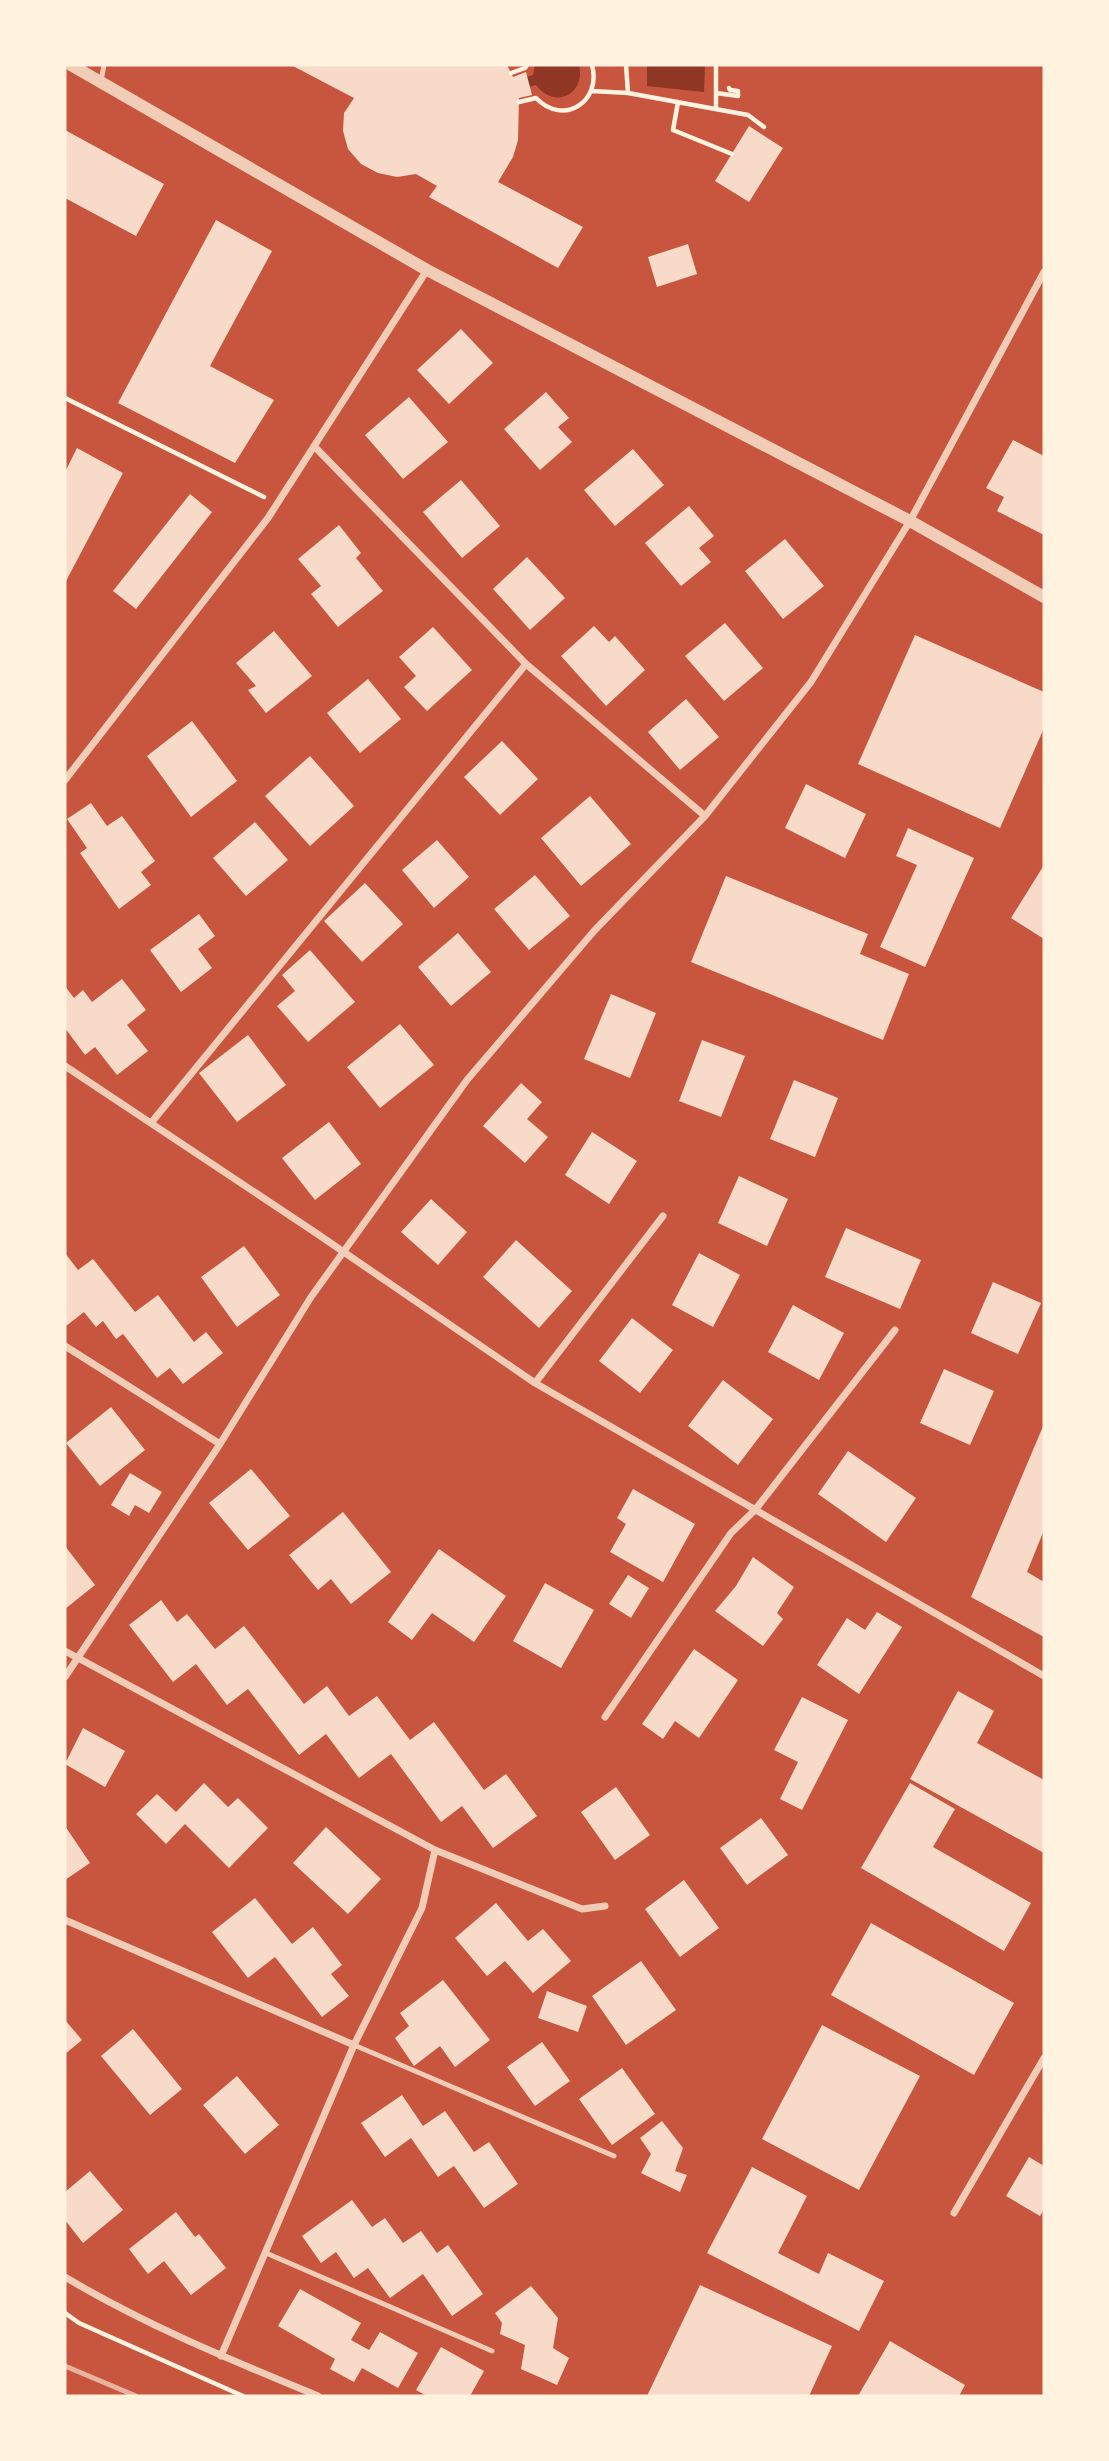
<svg xmlns="http://www.w3.org/2000/svg" width="1109" height="2461" viewBox="0 0 1109 2461" font-family="Helvetica,sans-serif">
  <style>
    .water { fill: #8f3625 }
    .building { fill: #f7dbc8 }
    .lines { fill: none; stroke-linecap: round; stroke-linejoin: round }
    .path { stroke: #fff3e0; stroke-width: 4.5 }
    .service { stroke: #f1ccb7; stroke-width: 5 }
    .minor { stroke: #f1ccb7; stroke-width: 7 }
    .tertiary { stroke: #f1ccb7; stroke-width: 12 }
    .rail { stroke: #e9b49f; stroke-width: 5 }
  </style>
  <rect width="100%" height="100%" fill="#c8553d"/>
  <!-- water -->
  <path class="water" d="M535,65h44c7,29 -24,45 -43,20l-20,5 -3,-9 20,-6z
    M647,65h58l-1,27 -57,-6z"/>
  <!-- building -->
  <path class="building" d="M291,65h216l6,12 13,-5 6,23 -13,3 -1,42 -5,17 -15,25 85,45 -25,41 -129,-71 8,-11 -21,-12 -19,3 -19,-4 -17,-9 -13,-15 -5,-18 1,-18 10,-15z
    M749,126l34,22 -34,54 -34,-21z
    M65,130l99,54 -28,52 -71,-38z
    M216,220l56,31 -62,115 64,34 -39,63 -117,-60z
    M688,244l9,30 -40,13 -9,-30z
    M461,329l32,34 -44,41 -32,-34z
    M546,392l23,26 -11,9 14,15 -32,28 -36,-41z
    M409,397l39,45 -45,37 -38,-44z
    M1013,440l31,16v79l-47,-24 7,-14 -18,-9z
    M77,448l46,25 -58,110v-111z
    M633,449l31,36 -49,41 -31,-36z
    M461,480l39,46 -38,32 -39,-46z
    M190,494l22,18 -76,97 -23,-18z
    M689,506l25,30 -15,12 12,14 -30,24 -36,-43z
    M339,525l22,28 -5,5 27,33 -45,36 -27,-33 10,-8 -23,-27z
    M785,539l39,47 -41,33 -38,-48z
    M527,557l38,41 -35,32 -37,-41z
    M725,623l38,45 -39,33 -39,-45z
    M594,626l15,16 6,-6 30,34 -39,36 -45,-50z
    M433,627l39,43 -45,41 -23,-24 12,-11 -17,-19z
    M274,631l38,45 -46,37 -18,-23 8,-4 -20,-23z
    M915,635l129,57v36l-44,100 -142,-64z
    M368,679l33,40 -41,34 -33,-40z
    M686,699l33,38 -39,33 -32,-38z
    M192,721l45,60 -46,36 -44,-61z
    M502,741l36,38 -38,36 -36,-38z
    M310,756l44,50 -44,40 -45,-50z
    M806,784l60,30 -21,44 -60,-30z
    M590,796l41,48 -50,42 -40,-48z
    M91,803l16,23 15,-10 33,45 -14,11 10,13 -32,24 -39,-56 7,-5 -20,-29z
    M255,822l33,38 -42,36 -33,-38z
    M908,828l66,30 -49,109 -45,-20 37,-82 -21,-9z
    M437,840l32,37 -35,31 -32,-38z
    M1044,865v74l-33,-21z
    M535,875l35,41 -41,34 -35,-41z
    M726,876l142,58 -8,20 49,20 -26,66 -192,-78z
    M365,883l38,41 -41,38 -38,-41z
    M199,914l16,22 -17,13 14,19 -31,24 -31,-42z
    M458,933l33,39 -40,34 -33,-39z
    M310,950l45,52 -47,40 -31,-36 18,-15 -13,-16z
    M122,979l24,31 -19,15 21,26 -31,24 -22,-28 -10,8 -20,-27v-42l9,12 9,-8 9,12z
    M611,994l45,19 -26,65 -46,-19z
    M400,1024l34,41 -54,43 -33,-41z
    M248,1035l38,50 -49,37 -38,-49z
    M702,1040l43,16 -24,61 -42,-16z
    M794,1080l44,18 -23,59 -45,-18z
    M521,1083l21,19 -15,17 21,18 -23,26 -42,-37z
    M329,1122l32,42 -46,36 -33,-42z
    M592,1132l45,29 -28,43 -44,-29z
    M739,1176l49,23 -21,47 -49,-23z
    M431,1199l36,33 -29,33 -37,-33z
    M846,1228l75,32 -21,49 -75,-32z
    M516,1240l56,51 -33,37 -56,-51z
    M244,1246l36,49 -43,32 -36,-50z
    M65,1253l13,17 15,-11 42,53 23,-17 36,47 12,-10 17,21 -40,31 -13,-16 -13,10 -34,-44 -7,5 -13,-18 -7,6 -12,-15 -18,14z
    M699,1253l41,22 -27,52 -41,-22z
    M993,1282l48,21 -23,51 -47,-21z
    M793,1305l51,28 -25,47 -51,-28z
    M632,1318l41,32 -33,43 -41,-32z
    M944,1369l50,22 -24,54 -50,-22z
    M723,1380l50,39 -35,46 -50,-39z
    M111,1407l34,43 -45,36 -34,-43z
    M1044,1424v106l-17,42 17,10v55l-73,-40z
    M848,1451l68,47 -30,44 -68,-48z
    M251,1469l39,47 -42,34 -39,-47z
    M130,1473l32,19 -13,21 -14,-8 -6,11 -18,-11z
    M633,1489l62,35 -32,58 -53,-30 16,-28 -9,-6z
    M343,1512l48,60 -40,32 -20,-25 -13,11 -29,-35z
    M65,1546l30,39 -30,24z
    M439,1549l67,47 -32,46 -42,-29 -20,27 -24,-18z
    M753,1557l41,30 -17,26 6,6 -20,27 -48,-35 21,-25z
    M628,1575l21,13 -18,30 -22,-14z
    M545,1583l49,27 -33,58 -48,-27z
    M161,1600l16,22 10,-8 28,35 29,-23 60,78 23,-18 22,30 28,-20 33,44 24,-18 50,68 22,-16 31,42 -44,32 -31,-42 -21,16 -50,-68 -32,24 -33,-44 -27,21 -51,-66 -21,16 -31,-41 -23,18 -44,-57z
    M877,1612l25,15 -43,67 -42,-29 30,-47 18,12z
    M694,1649l44,31 -39,58 -24,-17 -12,18 -21,-15z
    M958,1691l36,20 -17,32 67,37v73l-134,-74z
    M802,1697l46,23 -46,90 -22,-11 18,-37 -24,-12z
    M83,1728l42,23 -20,36 -40,-23z
    M204,1783l24,24 10,-9 30,30 -39,40 -44,-44 -19,20 -30,-30 21,-20 19,18z
    M910,1783l45,26 -22,38 98,56 -27,48 -143,-83z
    M616,1787l34,48 -35,25 -34,-48z
    M761,1818l27,37 -41,30 -27,-37z
    M65,1826l25,37 -25,17z
    M326,1827l55,52 -33,35 -55,-51z
    M684,1880l35,48 -39,29 -35,-48z
    M255,1898l37,46 21,-17 29,38 -11,9 18,22 -27,21 -47,-60 -27,21 -36,-46z
    M496,1903l32,38 15,-12 28,32 -38,32 -28,-32 -18,15 -32,-38z
    M871,1923l143,80 -40,72 -143,-80z
    M641,1961l35,49 -50,35 -34,-49z
    M443,1980l47,60 -35,27 -15,-21 -26,20 -19,-28 14,-12 -9,-13z
    M547,1991l40,15 -9,26 -40,-14z
    M65,2020l17,20 -17,14z
    M822,2025l98,51 -61,114 -97,-51z
    M133,2029l49,60 -32,26 -49,-59z
    M542,2042l28,39 -35,25 -28,-39z
    M622,2068l33,46 -43,31 -33,-46z
    M237,2076l42,49 -34,29 -42,-49z
    M402,2095l21,31 22,-15 29,41 15,-10 29,42 -34,24 -30,-42 -16,11 -27,-39 -26,19 -24,-34z
    M662,2121l21,27 -8,23 12,4 -7,17 -39,-19 10,-19 -11,-16z
    M1029,2157l15,9v43l-4,7 -34,-20z
    M752,2167l55,29 -29,57 41,21 9,-21 56,28 -25,50 -152,-78z
    M90,2171l33,39 -40,33 -18,-23v-28z
    M352,2200l20,27 13,-9 18,25 18,-12 16,22 11,-8 35,49 -31,22 -29,-42 -33,24 -22,-30 -14,10 -18,-26 -15,11 -19,-27z
    M176,2212l19,25 4,-3 27,34 -35,27 -27,-34 -16,13 -19,-25z
    M700,2285l132,61 -23,50h-162z
    M531,2286l27,32 -5,30 16,10 -12,27 -36,-16 4,-24 -25,-11 2,-11 -7,-10z
    M300,2289l61,34 -10,17 18,10 11,-18 38,21 -20,35 -36,-20 -8,14 -24,-13 5,-10 -57,-33z
    M890,2341l75,44 -6,11h-101z
    M441,2347l43,24 -14,25h-43l-11,-6z"/>
  <g class="lines">
    <!-- path -->
    <path class="path" d="M626,65l2,28 120,22 16,12
      M511,73l14,-5 2,-3
      M592,91l36,2
      M716,93l22,3v-5l-8,-1 -1,-2
      M519,102l17,-4c28,29 66,3 56,-33
      M678,102l-5,28 59,24
      M716,109v-44
      M65,398l199,99
      M65,2313l14,10 164,73"/>
    <!-- service -->
    <path class="service" d="M101,81l3,-16
      M354,2045l260,111
      M266,2253l226,98"/>
    <!-- minor -->
    <path class="minor" d="M314,446l212,218 179,152
      M65,780l203,-262 159,-248
      M65,1066l251,167 219,150 509,293
      M151,1123l375,-459
      M65,1346l155,98
      M535,1383l128,-167
      M65,1651l370,199 147,59 23,-3
      M65,1677l155,-233 91,-147 156,-217 127,-149 111,-115 106,-134 99,-161 134,-249
      M605,1717l126,-184 24,-23 140,-180
      M65,1920l289,125
      M954,2213l90,-155
      M65,2277c80,48 166,83 253,119
      M221,2356l133,-311 68,-137 13,-58"/>
    <!-- tertiary -->
    <path class="tertiary" d="M71,65l356,205 483,251 134,76"/>
    <!-- rail -->
    <path class="rail" d="M65,2366l71,30"/>
  </g>
  <!-- border -->
  <rect width="1109" height="2461" fill="none" stroke="#fff3e0" stroke-width="133"/>
</svg>
